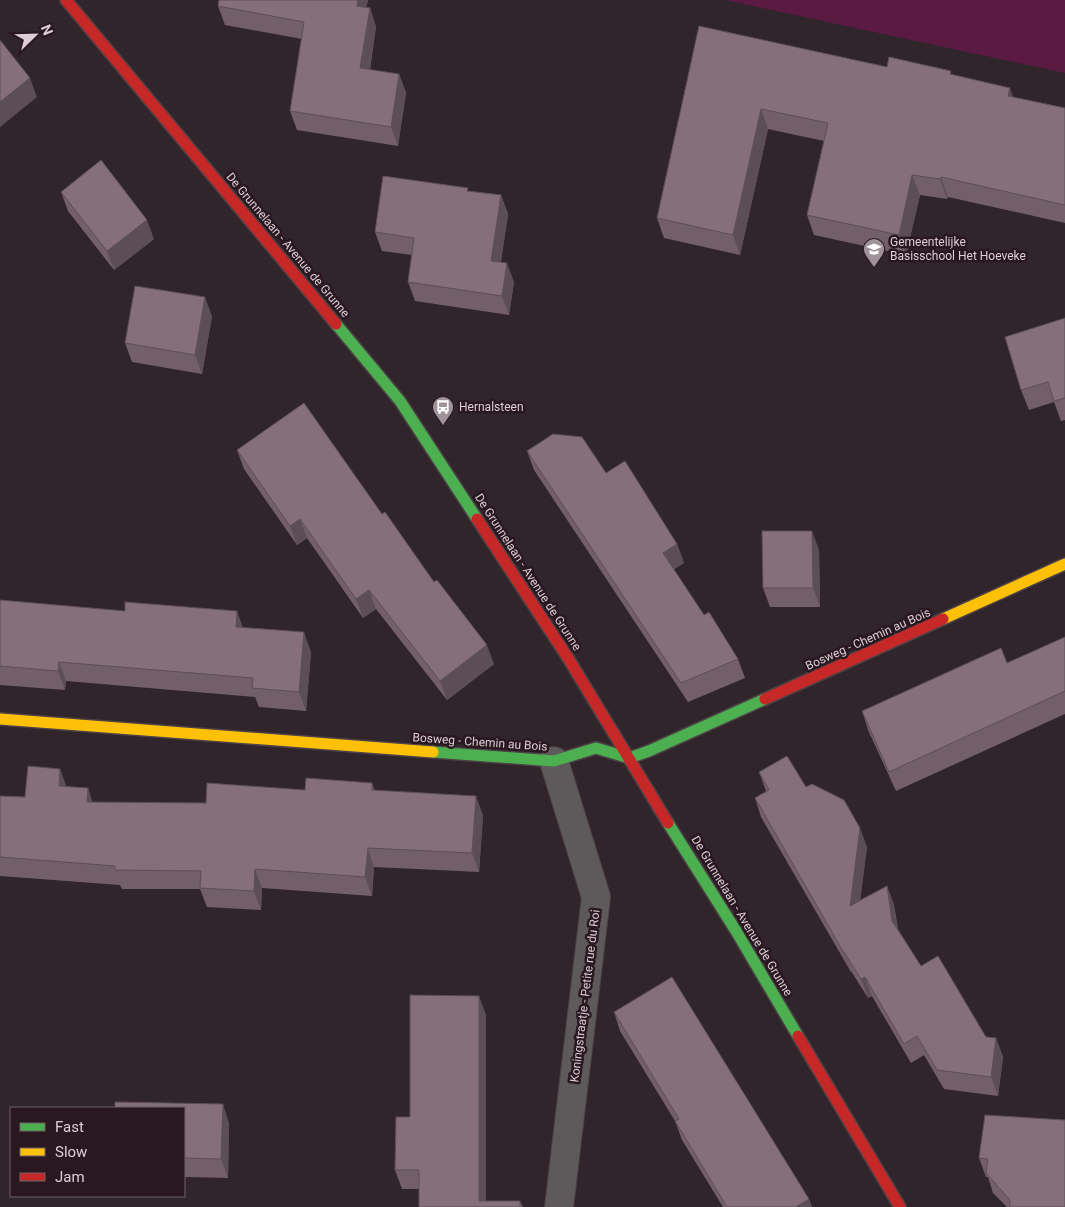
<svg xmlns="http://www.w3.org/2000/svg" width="1065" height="1207" viewBox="0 0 1065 1207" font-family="Roboto,sans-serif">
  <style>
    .green { fill: #5a1a41 }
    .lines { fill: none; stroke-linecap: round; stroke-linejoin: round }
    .street-casing { stroke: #4b4146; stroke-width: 30 }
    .fast-casing { stroke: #4b4146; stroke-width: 14 }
    .slow-casing { stroke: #4b4146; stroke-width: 14 }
    .jam-casing { stroke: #4b4146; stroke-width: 14 }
    .street { stroke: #5e595b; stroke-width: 28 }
    .fast { stroke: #4caf50; stroke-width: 11 }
    .slow { stroke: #ffc107; stroke-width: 11 }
    .jam { stroke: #c62828; stroke-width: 11 }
    .wall { fill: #725f6a }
    .shaded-wall { fill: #5c4e56 }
    .building { fill: #846f7b; stroke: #5c4e56 }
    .labels { text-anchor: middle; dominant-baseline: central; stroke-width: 5; stroke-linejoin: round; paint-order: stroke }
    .poi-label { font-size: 12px; fill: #dbced4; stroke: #2a1821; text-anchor: start }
    .street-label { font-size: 12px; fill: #dbced4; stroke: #2a1821 }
  </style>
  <rect width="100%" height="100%" fill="#30252b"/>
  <!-- green -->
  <path class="green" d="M725,0h340v73z"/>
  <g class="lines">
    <!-- street casing -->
    <g class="street-casing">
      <path id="street" d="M554,761l42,136 -37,310"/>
    </g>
    <!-- fast casing -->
    <g class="fast-casing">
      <path id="fast" d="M336,324l64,77 77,118
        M433,752l121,9 42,-13 33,10 20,-7 116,-52
        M668,823l68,108 62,105"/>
    </g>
    <!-- slow casing -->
    <g class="slow-casing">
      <path id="slow" d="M943,619l122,-55
        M0,719l433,33"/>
    </g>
    <!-- jam casing -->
    <g class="jam-casing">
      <path id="jam" d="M66,0l270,324
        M477,519l91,139 100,165
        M765,699l178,-80
        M798,1036l102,171"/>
    </g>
    <!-- street -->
    <use href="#street" class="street"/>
    <!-- fast -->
    <use href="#fast" class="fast"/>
    <!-- slow -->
    <use href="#slow" class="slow"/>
    <!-- jam -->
    <use href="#jam" class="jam"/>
  </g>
  <!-- wall -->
  <path class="wall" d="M368,0l-2,7 4,1 6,19 -6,43 29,4 7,19 -8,53 -101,-16 -7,-19 12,-72 -77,-14 -7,-19z
    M699,26l188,41 65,8 61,22 52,11v115l-117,-26 -1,2 -27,-4 -14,60 -92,-20 -7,-20 17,-74 -56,-12 -28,126 -76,-17 -7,-20z
    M469,191l32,4 7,19 -7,48 13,20 -5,33 -94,-14 -7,-19 4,-27 -30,-4 -7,-19z
    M61,192l93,47 -40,31 -46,-59z
    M212,316l-10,58 -70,-12 -7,-19z
    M1065,318v102l-4,1 -7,-19 -25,8 -8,-20z
    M237,450l145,64 52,68 60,82 -47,36 -71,-91 -13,9 -56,-80 -10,7 -53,-76z
    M527,451l79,22 71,71 7,19 -10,6 30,46 34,44 7,19 -57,24 -154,-232z
    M819,550l1,57h-50l-7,-19z
    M0,600l243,27 68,25 -5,59 -47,-4 -4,-10 -189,-16 -1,9 -65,-5z
    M1065,637v77l-169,77 -28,-61 -6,-19 145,-48z
    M60,769l6,18 22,1 4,14 114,1 99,-13 67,-7 3,8 108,24 -4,57 -105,-5 -2,29 -110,-8 -1,22 -54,-3 -7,-18h-78l-2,-4 -120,-9v-80l25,1z
    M759,772l47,15 61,60 -7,53 27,-14 7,19 4,24 23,37 65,71 10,1 7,19 -5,39 -54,-7 -20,-34 -13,8 -39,-67 -4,2 -17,-27v1l-90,-155 -6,-19 11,-7z
    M614,1012l195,187 3,8h-89l-41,-67 -7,-19 -55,-90z
    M486,1015v186h34l3,6h-104v-18h-17l-7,-19 15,-53z
    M184,1108l45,15 -1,55 -44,-1z
    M1065,1120v87h-58l-14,-14 -5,-16h-2l-7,-19z"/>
  <!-- shaded-wall -->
  <path class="shaded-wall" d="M358,0h10l-5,25 -6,-19z
    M370,8l6,19 -9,60 -7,-19z
    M399,74l7,19 -8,53 -7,-19z
    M30,78l7,19 -37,30v-25z
    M1010,88l7,20 -9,-12z
    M761,109l7,20 -28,126 -7,-20z
    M912,175l8,20 -14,60 -7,-20z
    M941,177l7,20 -1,2 -7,-20z
    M501,195l7,19 -10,66 -7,-19z
    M147,220l7,19 -40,31 -7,-19z
    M507,263l7,19 -5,33 -7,-19z
    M205,297l7,19 -10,58 -7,-19z
    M300,519l7,19 -10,7 -7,-19z
    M812,531l7,19 1,57 -7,-19z
    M677,544l7,19 -14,9 -7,-19z
    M369,590l7,19 -13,9 -7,-19z
    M237,611l7,19 -8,-3z
    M304,632l7,20 -5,59 -7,-19z
    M487,645l7,19 -47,36 -7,-19z
    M59,662l7,19 -1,9 -7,-19z
    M60,769l7,19 -8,-2z
    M372,783l7,19 -7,-12z
    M88,788l6,19 -7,-5z
    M476,796l7,19 -4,57 -7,-19z
    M860,828l7,19 -10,78 -7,-19z
    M368,848l6,19 -2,29 -7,-19z
    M255,869l7,19 -1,22 -7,-19z
    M887,886l7,19 5,35 -7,-19z
    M844,952l7,19v1l-7,-19z
    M865,977l7,19 -4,2 -7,-19z
    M479,996l7,19v192l-7,-6z
    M996,1038l7,19 -5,39 -7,-19z
    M223,1104l6,19 -1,55 -7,-19z
    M809,1199l3,8h-16z"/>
  <!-- building -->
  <path class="building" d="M219,0h139l-1,6 13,2 -10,60 39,6 -8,53 -101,-16 14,-89 -86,-16z
    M699,26l188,41 2,-10 62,14 -1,3 60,14 -2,8 57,12v97l-124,-28 -1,2 -28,-4 -13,60 -92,-20 21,-92 -67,-14 -28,126 -76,-17z
    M0,40l30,38 -30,24z
    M101,160l46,60 -40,31 -46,-59z
    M383,176l85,12 -1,3 34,4 -10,66 16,2 -5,33 -94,-14 6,-44 -39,-6z
    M135,286l70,11 -10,58 -70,-12z
    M1065,318v80l-11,3 -6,-19 -27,8 -16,-53z
    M304,403l78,111 3,-2 49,70 3,-2 50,65 -47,36 -71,-91 -13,9 -56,-80 -10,7 -53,-76z
    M553,434l29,3 24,36 19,-12 52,83 -14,9 41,62 5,-3 29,47 -57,24 -154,-232z
    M762,531h50l1,57h-50z
    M0,600l125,11v-9l112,9 -1,16 68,5 -5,60 -47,-4 1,-10 -194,-16 -1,9 -58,-5z
    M1065,637v54l-176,81 -27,-61 139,-63 6,15z
    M787,756l19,31 6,-3 32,16 16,28 -10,78 37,-20 5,35 29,45 17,-10 48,81 10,1 -5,39 -54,-7 -20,-34 -13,8 -39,-67 -4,2 -17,-27v1l-89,-155 14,-8 -10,-18z
    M28,766l32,3 -1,17 29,2 -1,14 119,1 1,-20 98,7 1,-12 66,5v7l104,6 -4,57 -104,-5 -3,29 -110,-8 -1,22 -54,-3 1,-17 -86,-1v-4l-115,-9v-61l25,1z
    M672,977l137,222 -13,8h-69l-52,-86 4,-2 -65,-107z
    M410,995l69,1v205h41v6h-101v-37h-24l1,-53h14z
    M115,1102l108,2 -2,55 -37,-1v-50h-69z
    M985,1115l80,5v87h-55v-7l-24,-27 2,-14 -9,-1z"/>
  <!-- icons -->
  <defs>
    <g id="school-pin" transform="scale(1.125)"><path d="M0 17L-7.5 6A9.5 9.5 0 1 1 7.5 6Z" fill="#9f9399" stroke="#2a1821"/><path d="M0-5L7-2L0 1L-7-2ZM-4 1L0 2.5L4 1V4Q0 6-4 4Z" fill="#fff"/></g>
    <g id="bus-pin" transform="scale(1.125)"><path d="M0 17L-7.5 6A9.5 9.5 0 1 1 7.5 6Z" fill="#9f9399" stroke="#2a1821"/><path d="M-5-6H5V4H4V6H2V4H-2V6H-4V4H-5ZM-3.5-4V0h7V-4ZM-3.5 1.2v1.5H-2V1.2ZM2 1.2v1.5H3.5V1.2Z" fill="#fff"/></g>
  </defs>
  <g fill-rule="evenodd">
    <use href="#school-pin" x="874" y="249"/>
    <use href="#bus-pin" x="443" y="407"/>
  </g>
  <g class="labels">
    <!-- poi labels -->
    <g class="poi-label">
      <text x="890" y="242">Gemeentelijke<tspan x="890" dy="14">Basisschool Het Hoeveke</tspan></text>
      <text x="459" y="407">Hernalsteen</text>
    </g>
    <!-- street labels -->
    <g class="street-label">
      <text transform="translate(288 245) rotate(50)">De Grunnelaan - Avenue de Grunne</text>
      <text transform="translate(528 572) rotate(57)">De Grunnelaan - Avenue de Grunne</text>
      <text transform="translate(868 639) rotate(-24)">Bosweg - Chemin au Bois</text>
      <text transform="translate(480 742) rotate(4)">Bosweg - Chemin au Bois</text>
      <text transform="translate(742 916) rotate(59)">De Grunnelaan - Avenue de Grunne</text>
      <text transform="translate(585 996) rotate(-83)">Koningstraatje - Petite rue du Roi</text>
    </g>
  </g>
  <!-- legend -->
  <rect x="10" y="1107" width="175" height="90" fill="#2a1821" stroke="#716169"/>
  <rect x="20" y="1123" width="25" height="8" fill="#4caf50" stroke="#716169"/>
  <text x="55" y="1132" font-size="15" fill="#dbced4">Fast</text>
  <rect x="20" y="1148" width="25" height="8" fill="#ffc107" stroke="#716169"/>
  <text x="55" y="1157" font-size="15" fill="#dbced4">Slow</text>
  <rect x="20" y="1173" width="25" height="8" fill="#c62828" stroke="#716169"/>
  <text x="55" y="1182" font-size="15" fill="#dbced4">Jam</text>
  <!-- north arrow -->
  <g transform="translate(35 35) rotate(67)" stroke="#2a1821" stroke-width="4" paint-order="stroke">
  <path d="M0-4L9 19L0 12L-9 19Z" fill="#dbced4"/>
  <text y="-8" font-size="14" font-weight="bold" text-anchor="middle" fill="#dbced4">N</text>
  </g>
</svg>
